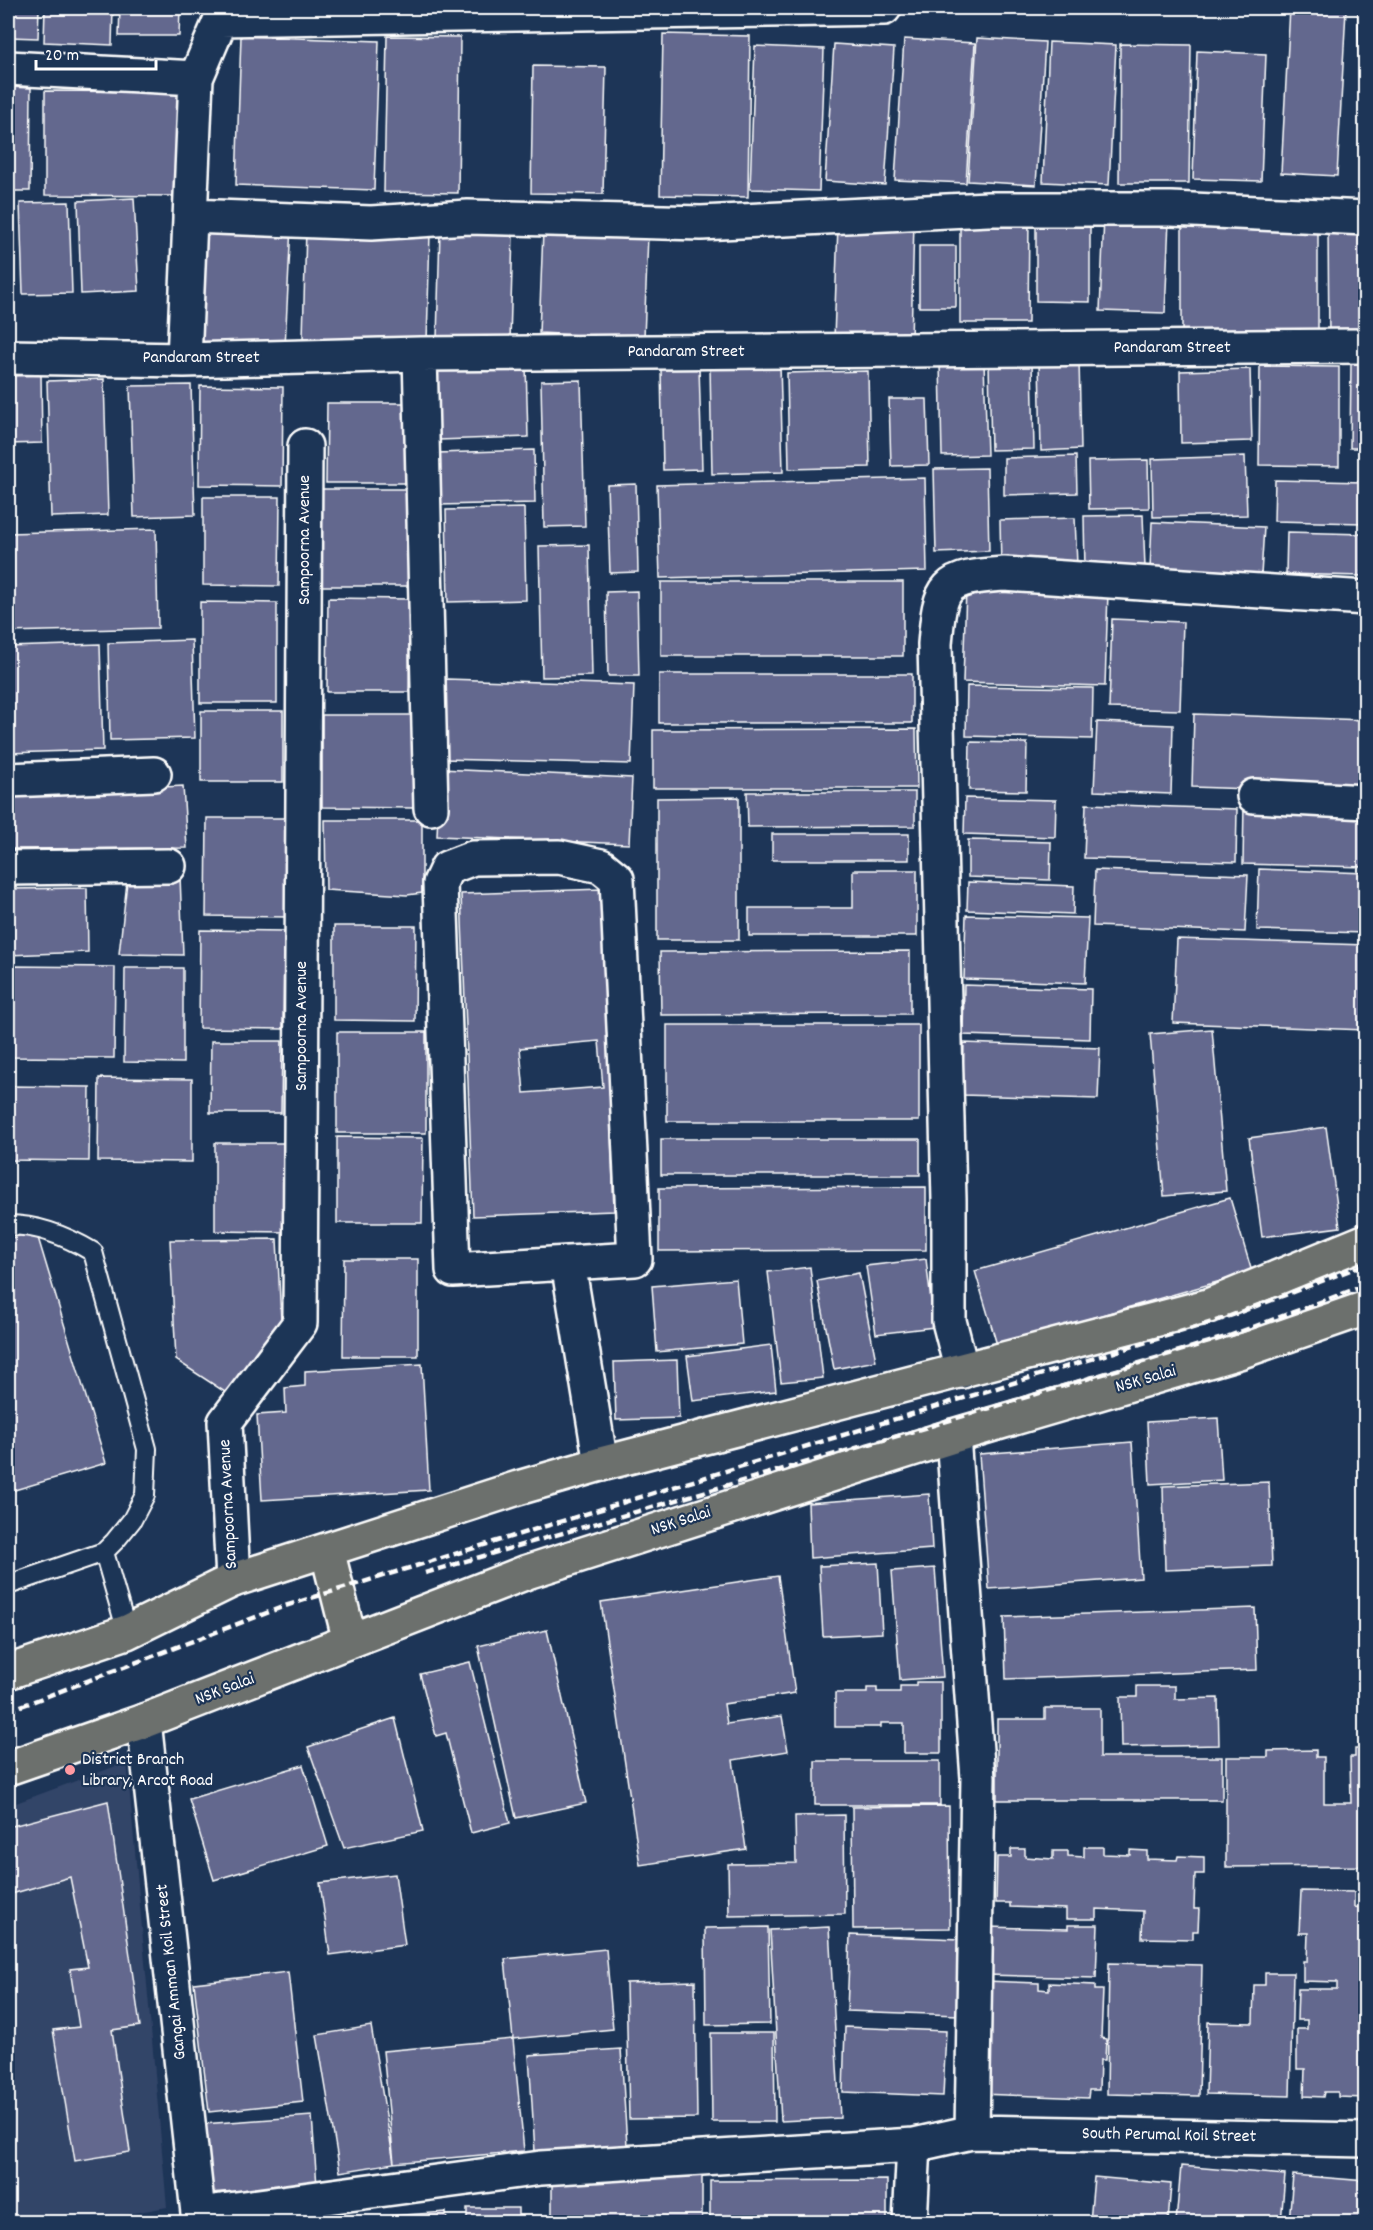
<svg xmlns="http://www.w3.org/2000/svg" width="1373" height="2230" viewBox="0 0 1373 2230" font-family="Dekko,sans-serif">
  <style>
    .built { fill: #324468 }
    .building { fill: #64688e; stroke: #fff; stroke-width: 1.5; fill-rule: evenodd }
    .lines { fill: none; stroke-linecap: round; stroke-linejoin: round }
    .service-casing { stroke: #fff; stroke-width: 22 }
    .minor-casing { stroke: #fff; stroke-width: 38 }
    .tertiary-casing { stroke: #fff; stroke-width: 38 }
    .primary-casing { stroke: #fff; stroke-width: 38 }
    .service { stroke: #1d3557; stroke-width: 18 }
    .minor { stroke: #1d3557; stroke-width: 33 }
    .tertiary { stroke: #1d3557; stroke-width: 33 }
    .primary { stroke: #6c706d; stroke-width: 33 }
    .rail { stroke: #fff; stroke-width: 4.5; stroke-dasharray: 9 4.5; stroke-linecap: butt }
    .poi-dot { fill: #ff9aa2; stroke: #1d3557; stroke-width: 2 }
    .labels { text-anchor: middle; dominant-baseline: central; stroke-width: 4.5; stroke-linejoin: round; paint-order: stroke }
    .street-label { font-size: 18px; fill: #fff; stroke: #1d3557 }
    .poi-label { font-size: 18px; fill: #fff; stroke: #1d3557; text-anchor: start }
  </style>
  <rect width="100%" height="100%" fill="#1d3557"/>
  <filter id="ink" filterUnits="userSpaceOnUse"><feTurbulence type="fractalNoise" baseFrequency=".0167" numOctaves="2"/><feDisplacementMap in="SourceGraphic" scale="12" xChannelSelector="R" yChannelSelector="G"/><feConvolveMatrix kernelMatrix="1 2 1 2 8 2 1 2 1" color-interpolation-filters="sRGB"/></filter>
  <g filter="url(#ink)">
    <!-- built -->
    <path class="built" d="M127,1762l40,445 -84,15h-75v-416z"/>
    <!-- building -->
    <path class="building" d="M8,8h31l-1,30 -30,-1z
      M45,8h68l-1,37 -68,-3z
      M120,8h60l-1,28h-60z
      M1290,8l56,2 -9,166 -56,-3z
      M1358,13h8v75h-7z
      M663,34l87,2 -2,161 -88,-2z
      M241,36l138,5 -5,149 -138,-5z
      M387,36l73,1 -2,156 -74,-1z
      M977,38l68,4 -9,143 -68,-4z
      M904,39l71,4 -9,140 -71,-3z
      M1049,42l67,3 -7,140 -66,-3z
      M834,44l60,4 -9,137 -60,-4z
      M1120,44l71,1 -2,138h-70z
      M755,46l69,3 -5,142 -69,-2z
      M1197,51l69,3 -5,127 -68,-2z
      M533,66l73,1 -3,127 -72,-1z
      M8,87l23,1 -1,103h-22z
      M45,91l134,1v104l-134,-1z
      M134,198l5,93 -58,3 -3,-93z
      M69,202l3,91 -49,1 -3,-91z
      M8,211h1v86h-1z
      M1036,216l54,1v85l-54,-1z
      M1104,217l65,3 -4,93 -65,-2z
      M960,218h69l-1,105h-68z
      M205,220l86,5 -6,122 -87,-4z
      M914,221l-3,119 -77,-1 4,-114z
      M1182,223l136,1v108l-136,-1z
      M1328,227h38v113l-37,1z
      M306,229l124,4 -3,109 -124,-4z
      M440,230l73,2 -3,109 -73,-2z
      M543,231l105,4 -4,103 -105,-5z
      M919,246h37v61h-37z
      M1079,360l2,89 -40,2 -2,-90z
      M984,362l3,93 -45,1 -2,-93z
      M1351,362h15v86h-16z
      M1032,363l2,86 -43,1 -2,-86z
      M780,364l3,108 -71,2 -2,-108z
      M526,365l2,72 -89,3 -2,-73z
      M1260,366l79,1v99l-80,-1z
      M699,367l3,102 -39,1 -2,-101z
      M1250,369l2,72 -71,2 -1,-72z
      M868,371l2,96 -81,2 -2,-96z
      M41,375l1,68 -34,1v-68z
      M104,379l4,136 -57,2 -4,-136z
      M581,380l4,146 -41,1 -3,-146z
      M191,385l4,130 -61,2 -4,-131z
      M200,386l83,1 -1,99 -83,-1z
      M889,399h38l2,66 -38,1z
      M327,403h86v80h-87z
      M534,450l1,53 -97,2 -1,-52z
      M1076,456l1,37 -73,2v-37z
      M1245,456l2,59 -94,2 -1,-58z
      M1148,460l1,48 -60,1 -1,-48z
      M987,468l2,83 -53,2 -2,-84z
      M925,478l2,93 -267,7 -3,-93z
      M1275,480l89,2 -1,41 -89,-2z
      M636,484l2,88 -28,1 -3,-88z
      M322,489h92l-1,97h-91z
      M203,497h77l-1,89 -76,-1z
      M524,508l2,92 -78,2 -2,-92z
      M1143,515l2,53 -60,2 -1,-54z
      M1075,518l2,47 -76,2 -1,-47z
      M1152,522l112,5 -3,48 -111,-5z
      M156,529l2,99 -150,4v-99z
      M1287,532l76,2 -1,42 -76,-2z
      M589,545l3,131 -50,1 -3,-131z
      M661,582h242v74h-242z
      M966,588l142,4 -3,94 -142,-4z
      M637,591l2,85h-31l-2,-84z
      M328,598l82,1 -1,93h-82z
      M200,602l77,1v100h-77z
      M1112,619l71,3 -3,88 -71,-2z
      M192,640l3,98 -85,2 -2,-97z
      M100,644l3,106 -95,3v-106z
      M659,674h253v49h-253z
      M446,679l188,6 -3,79 -188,-5z
      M967,686l126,2 -1,51 -126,-3z
      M201,711h82v71h-82z
      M1194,714l172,6v73l-174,-6z
      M322,715h93l-1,93 -92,-1z
      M1097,722l76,3 -2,69 -77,-3z
      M916,729l1,59h-264v-58z
      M970,742l57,1 -1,48 -57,-1z
      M440,769l192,9 -3,66 -192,-8z
      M183,786l4,62 -178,1 -1,-54z
      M747,792h168v34l-167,1z
      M739,797v143h-82v-142z
      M965,798l91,2 -1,37 -91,-3z
      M1244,803l122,4v60l-123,-3z
      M1086,804l151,5 -1,53 -152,-4z
      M207,818h81v99l-82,-1z
      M325,820h97v73l-15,2 -81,-5z
      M772,834h137v26h-137z
      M968,840l83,2 -1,38 -82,-3z
      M1259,869l107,4v60l-109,-3z
      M853,870h64v66h-168v-28h104z
      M1095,870l153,5 -3,57 -152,-6z
      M180,876l3,79 -64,-1 8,-72z
      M968,882l106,4 -1,28 -106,-4z
      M87,888l1,64 -80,3v-66z
      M602,889l12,322 -141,5 -12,-322zM599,1041l4,46 -79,6 -4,-45z
      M966,915l122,3 -3,65 -121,-4z
      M334,926h82l-1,95 -81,-1z
      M200,930l84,1 -1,98 -84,-1z
      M1177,939l189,6v85l-193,-7z
      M910,951v63l-249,1 -1,-63z
      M8,966l107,1 -1,91 -106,-1z
      M125,968h58v95l-59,-1z
      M964,985l127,4 -1,50 -127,-4z
      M667,1025h252v96h-252z
      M1212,1029l14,162 -62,5 -14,-162z
      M337,1032h89v101h-89z
      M211,1041h71l-1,72h-71z
      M964,1043l136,5 -2,51 -136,-4z
      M99,1078l93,1v83l-94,-1z
      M8,1086l82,1 -1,74 -81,-1z
      M1326,1127l14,100 -78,10 -13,-99z
      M337,1137l86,1 -1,85h-85z
      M661,1139h259v36h-259z
      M215,1143h75l-1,89 -74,-1z
      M926,1187v63l-267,1v-63z
      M1230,1198l22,74 -255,73 -22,-74z
      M36,1231l70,232 -98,29v-253z
      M277,1239l4,82 -50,75 -55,-36 -6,-120z
      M344,1259h74v97h-75z
      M926,1259l8,68 -58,7 -10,-68z
      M810,1267l13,111 -42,4 -13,-110z
      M859,1273l17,88 -42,8 -17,-88z
      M736,1279l6,65 -85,8 -5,-66z
      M771,1345l5,46 -83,10 -6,-45z
      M677,1360l2,58 -63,2 -2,-58z
      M422,1364l7,126 -167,10 -5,-85 29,-2 -1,-25 20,-2v-15z
      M1218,1418l4,62 -72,4 -3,-62z
      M1132,1442l9,136 -152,11 -10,-135z
      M1269,1482l3,84 -107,4 -2,-84z
      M929,1494l3,55 -122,9 -2,-55z
      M878,1563l4,70 -59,3 -4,-70z
      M935,1568l8,109 -43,3 -8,-109z
      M778,1576l17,117 -71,11 3,20 55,-8 6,35 -55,9 13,89 -106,16 -39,-263z
      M1255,1608l2,62 -251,9 -2,-62z
      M547,1630l39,173 -70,15 -38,-172z
      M470,1662l40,161 -39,10 -25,-100 -10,3 -16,-62z
      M916,1682h25v71h-37v-30h-23v4h-46v-34h32v-5h10v4h23v-6h16z
      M1137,1686h38v13l43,-1 1,47 -98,2 -1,-50h17z
      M1045,1708h55v49h122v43h-225v-81h48z
      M395,1718l28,113 -79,17 -36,-101z
      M1355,1749h11v117l-140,1v-110h42v-6l48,-1v7h8v46h27l-1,-46h5z
      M815,1761h125v44h-125z
      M303,1765l25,81 -114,34 -25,-81z
      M108,1801l32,225 -28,4 18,122 -55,9 -22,-131 26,-3 -9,-58 18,-2 -18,-90 -62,18v-68z
      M949,1806l1,122 -97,1 -1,-122z
      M844,1815l1,99 -116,2 -1,-52 68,-1 -1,-47z
      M1084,1847h19v7l27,1v-5l17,1v8l30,1 1,-4 26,1v17h-9l-1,35h5l-1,22h-5v8l-51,-1 1,-27 -47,-2v10h-30v-10l-56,-2v-4h-14l1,-46h14v-8h14v8l28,2v-8h15v5l16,1z
      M395,1874l10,71 -75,10 -10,-72z
      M1301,1891l53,1v15l12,1v190l-28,-1v-5h-14l-1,5 -19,-1 1,-27h-8v-40h10v-9h-10l1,-31h39v-7l-34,-1v-20h4l1,-28h-9z
      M1068,1925h30l-2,53 -111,-3 2,-48 81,2z
      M768,1927l2,97 -64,1 -1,-97z
      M829,1927l11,191 -59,3 -11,-191z
      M850,1935l111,4 -3,76 -111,-4z
      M606,1949l7,80 -100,10 -8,-80z
      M1109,1963l93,2 -3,131 -92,-2z
      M288,1972l15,130 -94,10 -15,-129z
      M1265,1973h28l-3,123 -84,-2 2,-72 45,1 1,-38h11z
      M695,1981l2,137 -68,1 -3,-136z
      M985,1981l54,2v6l10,1v-7l46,2v5h8l-2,48 5,1 -1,21h-5l-1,30h-10l-1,8 -108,-4z
      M371,2026l23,137 -54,9 -23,-137z
      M845,2027l101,4 -3,65 -100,-4z
      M711,2033h63l1,89h-63z
      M513,2039l11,112 -130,12 -11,-112z
      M621,2049l6,97 -92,6 -6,-97z
      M312,2116l5,70 -109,7 -5,-69z
      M1181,2166l104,9 -4,47h-105z
      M702,2174v48h-150v-47z
      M1293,2175l73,6v41h-77z
      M1094,2177l77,7 -3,38h-78z
      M887,2180v42h-177v-41z
      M467,2208h51v14h-51z
      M309,2212v10h-51z
      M446,2212l1,10h-56v-6z
      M181,2220v2h-100v-1z"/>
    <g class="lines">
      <!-- service casing -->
      <g class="service-casing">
        <path id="service" d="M8,1225c29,0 60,12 85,27l54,197 -2,46 -13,25 -17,21 -11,11 -96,33
          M104,1552l23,80"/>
      </g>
      <!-- minor casing -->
      <g class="minor-casing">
        <path id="minor" d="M221,19l663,-11
          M8,68l188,10
          M190,216l181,7 97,-6 233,6 287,-14h183l195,9
          M420,354l11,454
          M8,357l176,3 236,-6 946,-8
          M184,360l12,-282 25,-59v-11
          M8,780l146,-6
          M1254,796l112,6
          M8,868l161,-2
          M568,1263l-115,7 -13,-387 7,-15 26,-10 86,-1 42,9 16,13 18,380 -67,4 33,201
          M962,1371l-13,-50v-121l-14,-556c5,-60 8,-66 69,-70l362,24
          M953,1436l25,342 -6,354
          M233,1580l-8,-158 75,-99 5,-877
          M199,2214l342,-46 373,-23 58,-13 394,8
          M910,2222l4,-77"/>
      </g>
      <!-- tertiary casing -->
      <g class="tertiary-casing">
        <path id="tertiary" d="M144,1721l55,501"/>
      </g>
      <!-- primary casing -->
      <g class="primary-casing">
        <path id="primary" d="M327,1550l23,91
          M8,1672l119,-40 106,-52 285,-92 83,-24 607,-158 158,-65
          M8,1768l136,-47 383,-149 426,-136 286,-84 127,-44"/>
      </g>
      <!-- service -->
      <use href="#service" class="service"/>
      <!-- minor -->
      <use href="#minor" class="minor"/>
      <!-- tertiary -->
      <use href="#tertiary" class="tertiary"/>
      <!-- primary -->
      <use href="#primary" class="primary"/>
      <!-- rail -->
      <path class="rail" d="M425,1573l479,-139 325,-98 137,-51
        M8,1711l277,-105 937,-287 144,-55"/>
    </g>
  </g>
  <!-- markers -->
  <circle class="poi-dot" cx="70" cy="1770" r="6"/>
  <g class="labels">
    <!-- street labels -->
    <g class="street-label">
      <text x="1172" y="348">Pandaram Street</text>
      <text x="686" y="352">Pandaram Street</text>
      <text x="201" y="358">Pandaram Street</text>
      <text transform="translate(305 540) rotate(-90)">Sampoorna Avenue</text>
      <text transform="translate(302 1026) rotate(-90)">Sampoorna Avenue</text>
      <text transform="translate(1146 1380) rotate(-16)">NSK Salai</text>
      <text transform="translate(229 1504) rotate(-93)">Sampoorna Avenue</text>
      <text transform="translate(681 1522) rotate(-18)">NSK Salai</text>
      <text transform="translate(225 1690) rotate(-21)">NSK Salai</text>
      <text transform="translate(172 1972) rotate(-96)">Gangai Amman Koil Street</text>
      <text transform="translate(1169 2136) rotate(1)">South Perumal Koil Street</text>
    </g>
    <!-- poi labels -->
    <g class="poi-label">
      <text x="82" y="1760">District Branch<tspan x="82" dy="21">Library, Arcot Road</tspan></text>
    </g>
  </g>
  <!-- margin -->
  <rect width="1373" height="2230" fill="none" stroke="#1d3557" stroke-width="30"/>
  <rect x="15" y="15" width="1343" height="2200" fill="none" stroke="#fff" stroke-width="2" filter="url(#ink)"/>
  <!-- scale -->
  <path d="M36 60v9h120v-9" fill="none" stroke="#ffffff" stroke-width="3"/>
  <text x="45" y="60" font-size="18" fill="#ffffff" stroke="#1d3557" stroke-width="4.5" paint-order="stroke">20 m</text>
</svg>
